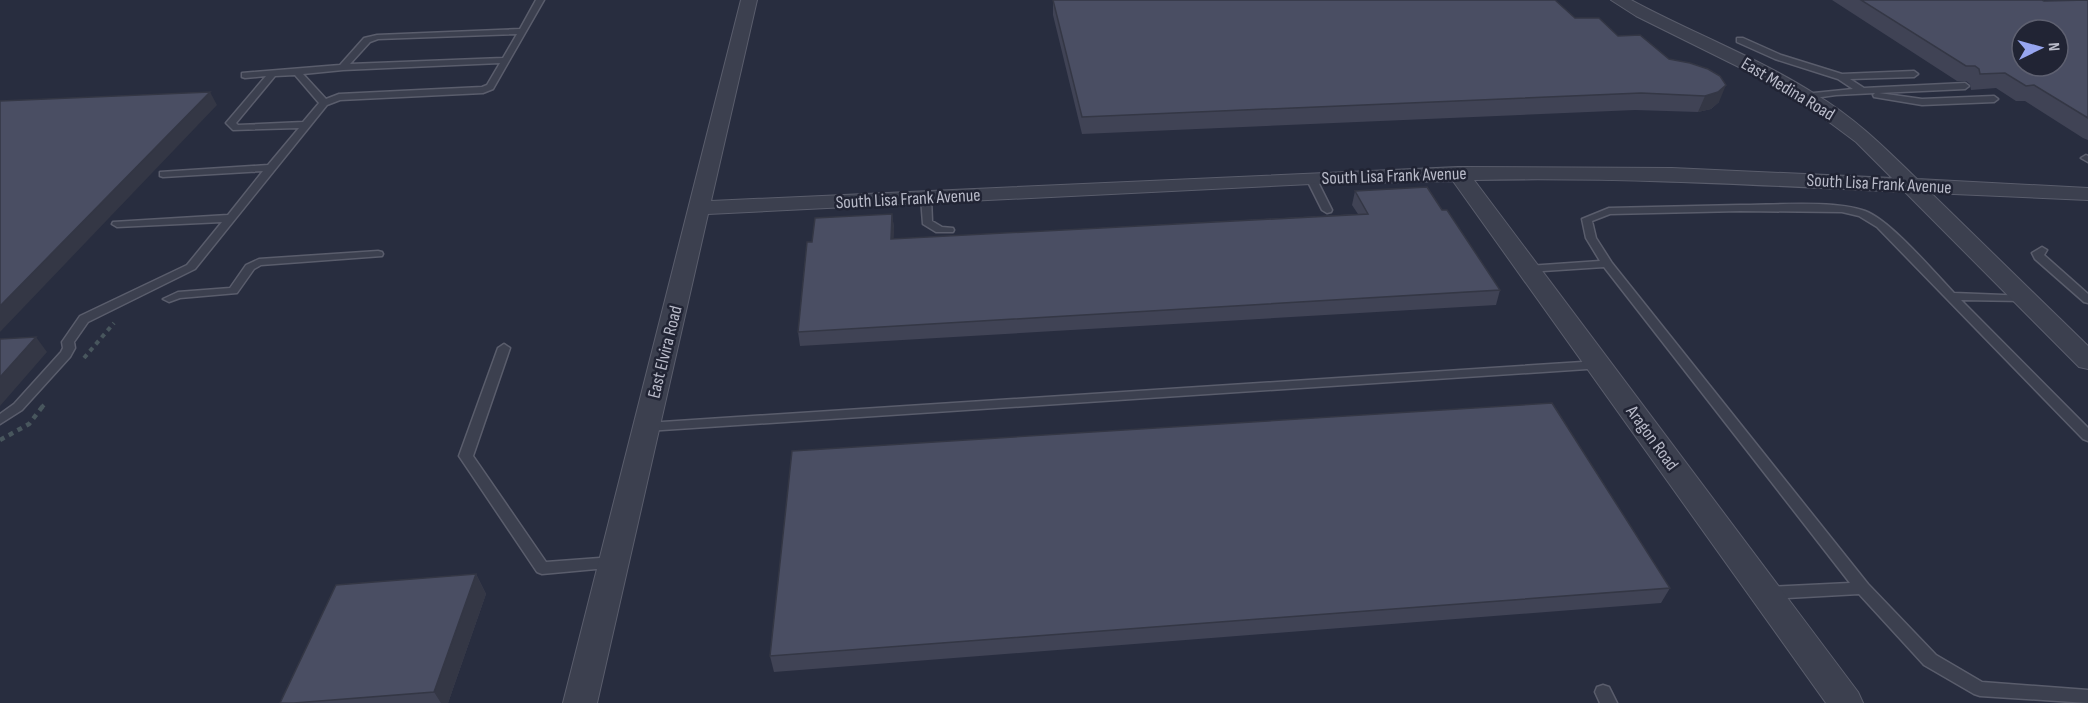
<svg xmlns="http://www.w3.org/2000/svg" width="2088" height="703" viewBox="0 0 2088 703" font-family="'Sofia Sans Condensed',sans-serif">
  <style>
    .lines { fill: none; stroke-linecap: round; stroke-linejoin: round }
    .service-casing { stroke: #5a5d6c; stroke-width: 3 }
    .minor-casing { stroke: #5a5d6c; stroke-width: 2 }
    .path-far1 { stroke: #48565d; stroke-width: 4; stroke-dasharray: 4.5 4.5; stroke-linecap: butt }
    .path { stroke: #48565d; stroke-width: 4.5; stroke-dasharray: 5 5; stroke-linecap: butt }
    .service { fill: #3c404f; fill-rule: evenodd }
    .minor { fill: #3c404f; fill-rule: evenodd }
    .wall { fill: #404355 }
    .shaded-wall { fill: #343745 }
    .building { fill: #4a4e63; stroke: #343745; stroke-width: 1.5; fill-rule: evenodd }
    .labels { text-anchor: middle; dominant-baseline: central; stroke-width: 5; stroke-linejoin: round; paint-order: stroke }
    .street-label { font-size: 18px; fill: #b9bbc9; stroke: #212434 }
  </style>
  <rect width="100%" height="100%" fill="#282d3f"/>
  <g class="lines">
    <!-- service casing -->
    <g class="service-casing">
      <path id="service" d="M536,0h8l-51,89 -10,4 -143,7 -13,5 -132,164 -107,53 -14,20 1,6 -5,9 -48,53 -22,14v-10l14,-10 47,-52 2,-4 -1,-6 18,-26 107,-51 35,-43 -105,5 -5,-3 1,-2 115,-7 35,-44 -100,6 -3,-1v-4l108,-7 31,-37 -66,2 -7,-7 40,-47 -21,2 -3,-1v-4l98,-8 24,-27 13,-3 143,-6zM517,34l-14,24 -153,6 20,-22 8,-3zM500,63l-13,22 -5,2 -143,7 -13,5 -23,-25 40,-4zM295,75l24,28 -16,19 -65,3 -2,-2 39,-47z
        M1737,38h6l38,17 61,19 72,-3 4,3 -4,3 -64,2 14,9 101,-5 4,3 -4,3 -86,4 43,6 72,-3 4,3 -4,3 -72,3 -48,-8 -1,-2 2,-2 -39,2 -29,4 -3,-1v-4l49,-5 -15,-10 -63,-20 -38,-17z
        M2086,155l2,1v6l-7,-4z
        M1311,175l5,3 16,32 -1,2 -4,1 -5,-3 -16,-32z
        M926,195l5,3 1,23 10,6 11,1 1,2 -1,2h-17l-13,-8 -2,-26z
        M1740,205c35,0 94,-5 125,6 25,9 69,61 89,82l74,3 2,2 -6,3 -63,-1 127,128v13l-5,-2 -206,-212 -18,-11 -17,-4 -102,-1 -130,3 -18,7 4,17 16,25 256,321 68,71 46,27 106,8v13l-108,-7 -6,-2 -50,-29 -65,-71 -91,5 -5,-2 -3,-4 3,-4 5,-2 82,-4 -246,-316 -76,5 -5,-3 5,-3 72,-5 -14,-23 -4,-19 27,-11z
        M2042,247l5,3 -3,5 44,39v9l-4,-1 -49,-43 -3,-6z
        M378,251l4,1 1,2 -1,2 -121,9 -7,4 -17,24 -57,5 -11,4 -6,-3 15,-7 52,-4 16,-23 13,-6z
        M504,344l6,4 -37,108 73,106 67,-5 5,2 2,4 -2,4 -76,7 -5,-2 -78,-116 39,-108z
        M1598,361l6,4 -2,3 -955,63 -5,-1 -1,-3 1,-3 5,-1z
        M1603,685l6,2 8,16h-17l-5,-11 2,-5z"/>
    </g>
    <!-- minor casing -->
    <g class="minor-casing">
      <path id="minor" d="M741,0h16l-46,201 747,-34 214,1 220,10 -36,-36 -55,-41 -46,-26 -119,-59 -25,-16h20c61,33 126,57 184,94 39,23 70,54 102,85l171,9v12l-157,-7 157,153v23l-9,-2 -174,-175c-144,-7 -287,-15 -431,-12l384,512 5,11h-37l-373,-522 -142,3 -603,30 -111,489h-34z"/>
    </g>
    <!-- path-far1 -->
    <path class="path-far1" d="M84,358l30,-35
      M42,407l2,-2"/>
    <!-- path -->
    <path class="path" d="M0,440l29,-16 14,-18"/>
    <!-- service -->
    <use href="#service" class="service"/>
    <!-- minor -->
    <use href="#minor" class="minor"/>
  </g>
  <!-- wall -->
  <path class="wall" d="M1053,0l522,18 43,18 51,23 50,43 -8,7 -13,3 -63,-2 -553,24 -29,-119z
    M1832,0h210l2,1 44,-1v140l-5,-2 -58,-37h-9l-20,-13 -25,2 -1,-6 -4,-3h-9z
    M1355,191l87,19 58,80 -4,15 -696,41 -2,-14 14,-90 80,-28 2,14 -1,11 465,-25 -6,-9z
    M476,574l10,20 -38,109h-168z
    M1670,588l-9,15 -887,69 -4,-16z"/>
  <!-- shaded-wall -->
  <path class="shaded-wall" d="M1726,85l-7,17 -8,7 -13,3 7,-16z
    M210,92l7,13 -217,227v-26z
    M892,214l2,14 -1,26 -2,-15z
    M36,337l11,15 -47,54v-29z
    M476,574l10,20 -38,109h-7l-7,-11z"/>
  <!-- building -->
  <path class="building" d="M1053,0h502l20,18h24l19,18 22,-1 29,24 21,4 18,6 12,7 6,9 -8,7 -13,4 -64,-3 -559,24z
    M1861,0h181l2,1 44,-1v118l-54,-33 -8,1 -21,-13 -25,1 -1,-5 -4,-3h-9zM2022,30h36v36h-36z
    M210,92l-210,214v-205z
    M1427,187l15,23h5l53,80 -702,42 9,-90h5l3,-24 77,-4 -1,25 477,-25 -13,-23z
    M36,337l-36,40v-38z
    M1552,403l118,185 -900,68 22,-205z
    M476,574l-42,118 -140,11h-14l56,-118z"/>
  <g class="labels">
    <!-- street labels -->
    <g class="street-label">
      <text transform="translate(1788 89) rotate(31)">East Medina Road</text>
      <text transform="translate(1394 176) rotate(-2)">South Lisa Frank Avenue</text>
      <text transform="translate(1879 184) rotate(3)">South Lisa Frank Avenue</text>
      <text transform="translate(908 199) rotate(-3)">South Lisa Frank Avenue</text>
      <text transform="translate(665 352) rotate(-76)">East Elvira Road</text>
      <text transform="translate(1652 438) rotate(54)">Aragon Road</text>
    </g>
  </g>
  <!-- north arrow -->
  <g transform="translate(2040 48) rotate(85)"><circle r="28" fill="#212434" stroke="#5e6070" stroke-width="1.5"/>
  <path d="M0-4.5L10 22L0 15L-10 22Z" fill="#97a6f0"/>
  <text y="-9" font-size="16" font-weight="bold" text-anchor="middle" fill="#b9bbc9">N</text>
  </g>
</svg>
